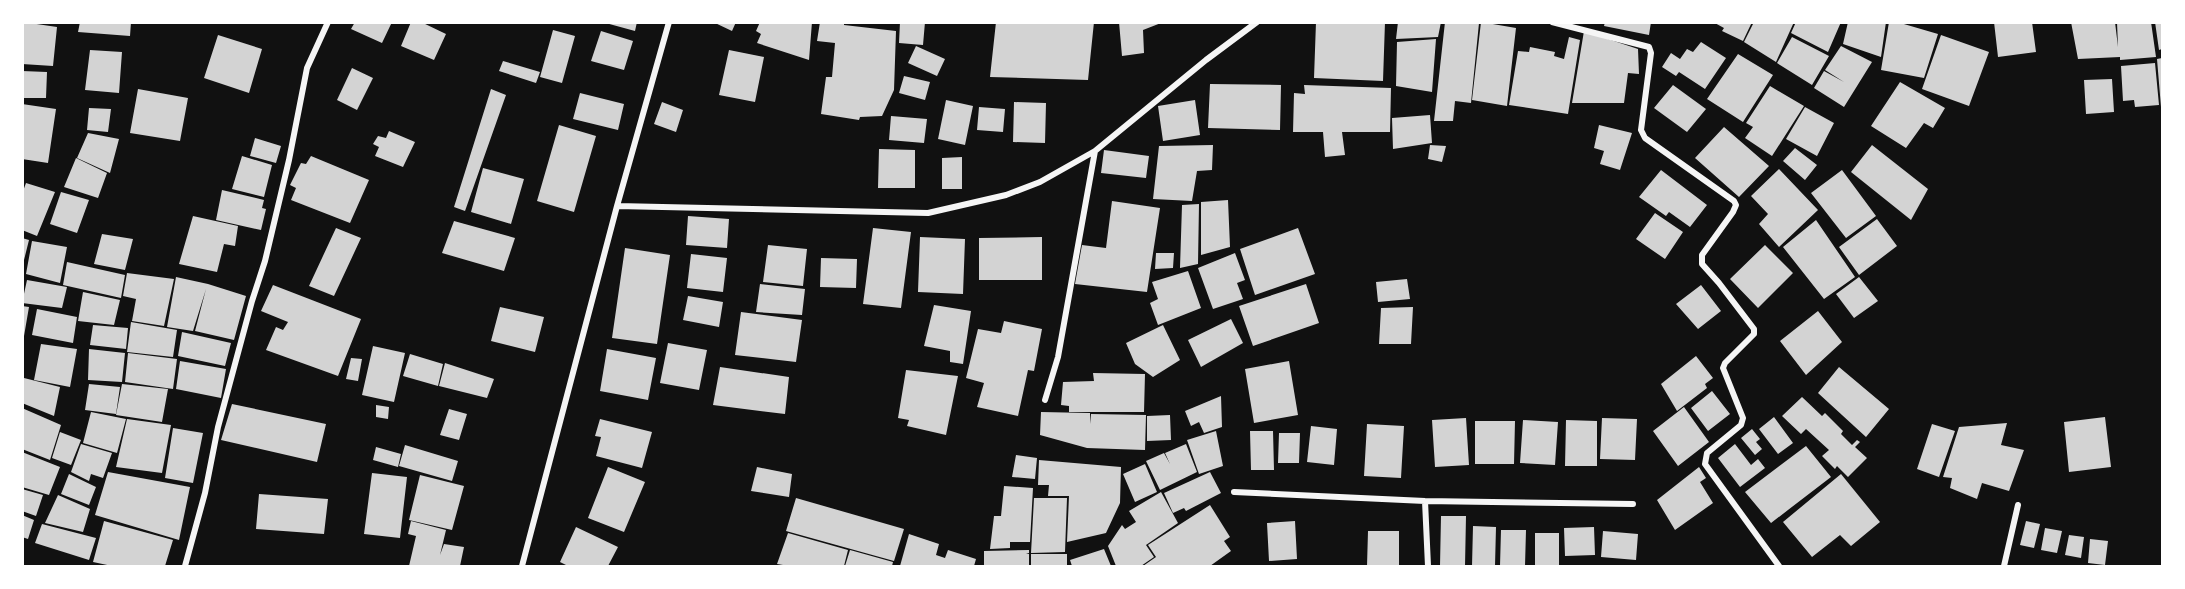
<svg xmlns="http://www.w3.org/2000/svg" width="2185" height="589" viewBox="0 0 2185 589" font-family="Figtree,sans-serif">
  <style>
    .building { fill: #d3d3d3 }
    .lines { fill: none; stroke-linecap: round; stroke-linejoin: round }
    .minor { stroke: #f5f5f5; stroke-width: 6 }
  </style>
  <rect width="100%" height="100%" fill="#111"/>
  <!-- building -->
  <path class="building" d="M23,22l34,5 -4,39 -31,-2z
    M80,22h51l-1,14 -52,-4z
    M355,22h37l-10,21 -31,-14z
    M411,22h10l25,12 -12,26 -33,-14z
    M602,22h35l-2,9z
    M713,22h23l-4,9z
    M760,22h52l-3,38 -52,-17 4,-9 -5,-3z
    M820,22h24v3l52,6 -2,59 -12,26 -22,1 -1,3 -38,-6 5,-37h6l3,-34 -18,-2z
    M900,22h25l-2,23 -24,-2z
    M996,22h98l-6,58 -98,-3z
    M1119,22h42v1l-18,7 1,23 -22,3z
    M1316,22h69l-2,59 -69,-3z
    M1398,22h43l-3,15 -42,2z
    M1445,22l34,1 -8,80 -16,-2 -2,20h-19z
    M1481,22l35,6 -9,78 -35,-6z
    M1605,22h46l-2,13 -45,-9z
    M1713,22h39l-9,19 -21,-10 2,-3z
    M1754,22h40l-18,40 -32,-20z
    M1796,22h45l-13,30 -37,-19z
    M1848,22h38l-5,35 -38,-13z
    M1889,22h8l41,12 -14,44 -43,-8z
    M1994,22h38l4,30 -38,5z
    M2071,22h44l3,25 -1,-25h34l5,35 -36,3v-3l-42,2z
    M2155,22h7v27l-3,1z
    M553,30l22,6 -13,47 -22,-6z
    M601,31l32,10 -9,29 -33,-9z
    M1584,31l54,18 1,25 -11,-1 -4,30h-52z
    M218,35l44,14 -13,44 -45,-15z
    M1941,35l48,17 -20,54 -47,-17z
    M1569,37l11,3 -12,74 -59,-9 9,-54 11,1 1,-5 25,5 -1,4 10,3z
    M1792,37l37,19 -17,29 -35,-22z
    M1436,39l-4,53 -36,-6 1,-44z
    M1701,42l25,16 -21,31 -26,-17 -3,4 -14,-9 9,-14 9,6 7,-10 6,3z
    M916,46l29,13 -8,17 -29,-13z
    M1841,46l31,16 -28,45 -30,-19 10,-17 20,11 -19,-12z
    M90,50l32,2 -3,41 -34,-3z
    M729,50l35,7 -9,45 -36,-7z
    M1738,54l35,21 -30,47 -36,-23z
    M2162,58v49h-1l-4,-48z
    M503,61l37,11 -4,11 -37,-12z
    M2155,63l4,42 -24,2 -1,-7 -11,1 -2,-35z
    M352,68l21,10 -16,32 -20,-10z
    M22,71l25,1 -1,26h-24z
    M904,76l26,6 -5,18 -26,-7z
    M2112,79l2,33 -28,2 -2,-34z
    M1900,82l45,26 -12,20 -9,-5 -18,25 -35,-22z
    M1210,84l71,1 -1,45 -72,-2z
    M1304,85l87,3 -1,44h-48l3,23 -20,2 -2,-25h-30l1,-39 11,1z
    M1673,85l33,24 -19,23 -33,-24z
    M1770,86l34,20 -32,50 -27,-18 8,-11 -7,-4z
    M138,89l50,9 -8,43 -50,-8z
    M491,89l15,6 -41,116 -11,-4z
    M580,93l44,11 -6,26 -45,-11z
    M946,100l27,6 -8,39 -27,-6z
    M1195,100l5,35 -37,6 -5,-35z
    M662,102l21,8 -7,22 -22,-8z
    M1014,102l32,1 -1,40 -32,-1z
    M22,104l34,5 -8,54 -26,-4z
    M979,107l26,2 -2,23 -26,-2z
    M1805,107l29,16 -17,33 -31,-17z
    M89,108l22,1 -3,23 -21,-2z
    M1430,115l2,28 -39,6 -1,-31z
    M891,116l36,3 -3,24 -35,-3z
    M559,125l37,11 -22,76 -37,-11z
    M1599,125l33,8 -12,37 -20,-6 4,-13 -10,-3z
    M1724,127l45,39 -30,31 -44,-39z
    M389,131l26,11 -12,25 -28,-11 4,-9 -6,-3 5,-8 8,2z
    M88,133l31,6 -9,34 -33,-15z
    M255,138l26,8 -5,17 -26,-7z
    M1213,145l-1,25 -15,1 -5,30 -39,-2 6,-53z
    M1430,145l16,1 -4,16 -14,-3z
    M1872,145l56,44 -17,31 -60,-48z
    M1795,148l22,17 -12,15 -22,-19z
    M879,149l36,1v38h-37z
    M1104,150l45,6 -3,22 -45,-5z
    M242,156l30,9 -8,32 -32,-8z
    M311,156l58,24 -19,43 -59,-23 5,-12 -6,-3 11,-22 5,1z
    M962,157v32h-20v-31z
    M76,158l31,15 -9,25 -34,-11z
    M483,168l41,11 -13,45 -40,-12z
    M1779,169l39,41 -39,37 -20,-23 9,-10 -17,-18z
    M1661,170l46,35 -17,22 -21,-15 -3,4 -27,-19z
    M1842,170l34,46 -30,22 -35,-45z
    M26,183l29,9 -18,44 -15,-6v-36z
    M222,190l42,10 -2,8 4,1 -5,21 -45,-10z
    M61,192l28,8 -12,33 -27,-9z
    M1228,200l2,47 -29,8v-53z
    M1112,201l48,7 -13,84 -72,-8 7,-39 24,3z
    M1199,204l-1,60 -18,4 2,-63z
    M1655,213l28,19 -18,27 -29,-20z
    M193,216l45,10 -3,20 -11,-2 -7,28 -38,-8z
    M688,216l41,3 -2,29 -41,-3z
    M1877,219l20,27 -38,29 -20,-28z
    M1816,220l39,57 -31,22 -41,-52z
    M454,221l61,17 -11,33 -62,-18z
    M336,228l25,10 -27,58 -25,-10z
    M873,228l38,4 -10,76 -38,-4z
    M1298,228l17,46 -60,21 -15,-46z
    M102,234l31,5 -8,31 -31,-6z
    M920,237l45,2 -2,55 -45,-2z
    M1042,237v43h-63v-42z
    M22,238l7,2 -6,24h-1z
    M32,241l35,6 -7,36 -34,-9z
    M768,245l39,4 -4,37 -40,-4z
    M1765,245l28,28 -35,35 -28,-29z
    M625,248l45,7 -13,89 -45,-6z
    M1156,253h18l-1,15 -18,1z
    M1235,253l10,27 -8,3 6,16 -30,10 -15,-41z
    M691,254l36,4 -4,34 -36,-4z
    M821,258l36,1 -1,29 -36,-1z
    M67,262l58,13 -4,23 -58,-13z
    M1188,271l13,37 -43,17 -8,-22 8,-4 -6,-17z
    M127,273l47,6 -10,47 -32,-5 4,-22 -13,-3z
    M176,277l32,7 38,12 -12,44 -39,-9 11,-42 -13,42 -26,-4z
    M1859,277l19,24 -24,17 -18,-24z
    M1407,279l3,20 -32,3 -2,-20z
    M27,280l40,7 -5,21 -40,-5z
    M760,284l45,5 -3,26 -46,-3z
    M1306,284l13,39 -66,23 -14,-40z
    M273,285l88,34 -23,57 -72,-26 10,-23 7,3 5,-8 -27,-11z
    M1701,285l20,26 -23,18 -22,-25z
    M83,292l37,8 -6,25 -36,-4z
    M688,296l35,6 -4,25 -36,-7z
    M934,305l37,6 -8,53 -13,-2v-11l-26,-5z
    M22,306l7,1 -5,29h-2z
    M500,307l44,10 -9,35 -44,-11z
    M1413,307l-2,37h-32l2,-36z
    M37,309l40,8 -4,26 -41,-8z
    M1818,311l24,31 -36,33 -26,-34z
    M741,312l61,8 -6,42 -61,-7z
    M1231,319l12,24 -42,24 -13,-27z
    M1004,321l38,8 -8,42 -6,-1 -10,46 -41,-9 7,-24 -18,-5 12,-49 23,4z
    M131,322l46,8 -4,27 -46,-5z
    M93,325l35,3 -2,21 -36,-4z
    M1163,325l17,35 -27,17 -18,-13 -9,-21z
    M182,332l49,11 -6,23 -47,-10z
    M668,343l39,7 -8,40 -39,-7z
    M41,344l36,5 -7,38 -36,-7z
    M373,346l32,7 -11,49 -32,-7z
    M89,349l36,4 -3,29 -34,-2z
    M607,349l49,9 -8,42 -48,-9z
    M128,353l49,6 -4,30 -48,-7z
    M410,354l33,10 -5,22 -35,-10z
    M1696,356l17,22 -8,6 2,4 -30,23 -16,-27z
    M351,358l11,1 -4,22 -12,-2z
    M180,361l46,8 -5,29 -45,-9z
    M1289,361l9,54 -44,8 -9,-54z
    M445,363l49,16 -7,19 -48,-12z
    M720,367l69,10 -4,37 -72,-9z
    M1839,367l50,42 -23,28 -48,-44z
    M906,370l52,6 -12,59 -39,-9 2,-6 -11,-2z
    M1093,373l52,1 -1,38h-75v-6l-8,-1 2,-23 31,-1z
    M24,378l36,9 -6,29 -32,-13z
    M89,384l31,3 -4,27 -31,-4z
    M122,384l46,5 -6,33 -46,-7z
    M1712,391l18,23 -22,17 -17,-23z
    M1221,396l1,31 -18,6 -5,-11 -8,4 -6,-15z
    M1802,397l20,19 3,-3 18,18 -2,3 11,11 5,-5 3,2 -5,5 12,11 -19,19 -11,-11 -2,3 -13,-13 7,-6 -23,-21 -5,5 -19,-18z
    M232,404l94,20 -9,38 -96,-22z
    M376,405l13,2 -1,12 -12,-2z
    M1684,407l25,35 -31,24 -25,-35z
    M22,408l39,17 -11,35 -28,-11z
    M449,409l18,5 -8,26 -19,-5z
    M91,412l35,7 -9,34 -34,-10z
    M1041,412l49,1v11l1,-10 55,1 -1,35 -58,-2 -47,-13z
    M1170,415l1,25 -24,1v-25z
    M1774,417l19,26 -15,11 -19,-25z
    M2105,417l6,50 -42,5 -5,-50z
    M1466,418l3,47 -34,2 -3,-47z
    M1602,418l35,1 -2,41 -35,-1z
    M127,419l44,6 -9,48 -46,-6z
    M600,419l52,13 -10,36 -46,-12 5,-19 -6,-1z
    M1523,420l35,2 -3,43 -35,-2z
    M1566,420l31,1v45h-32z
    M1475,421h40l-1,43h-39z
    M2007,423l-6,22 23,5 -15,41 -27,-8 -5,16 -27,-11 2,-10 -9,-1 16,-50z
    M1367,424l37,2 -3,52 -37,-2z
    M1932,424l23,7 -16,46 -22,-8z
    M1311,426l26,3 -3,36 -27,-3z
    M173,428l30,5 -10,50 -28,-5z
    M1752,429l8,10 -4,3 6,7 -7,6 -14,-17z
    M1216,431l7,35 -24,8 -12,-34z
    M1250,431h23l1,39h-23z
    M60,432l21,8 -10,25 -19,-7z
    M1279,433h21l-1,30h-21z
    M81,444l31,9 -9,25 -12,-4 -2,7 -18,-9z
    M1186,444l11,28 -37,18 -14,-29 18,-8 6,11 -5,-11z
    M1735,444l16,21 7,-6 7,9 -25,19 -22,-29z
    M405,445l53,16 -6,20 -53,-15z
    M1806,446l25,31 -60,46 -26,-31z
    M376,447l25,7 -3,13 -25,-7z
    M22,452l38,15 -11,28 -27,-8z
    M1016,455l21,3 -2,21 -23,-2z
    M1039,460l82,7 -1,36 -14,30 -39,9 2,-46h-21l1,-11h-11z
    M1145,464l12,28 -22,10 -12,-28z
    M608,467l37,15 -21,50 -36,-14z
    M757,467l35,7 -3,23 -38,-6z
    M1699,467l7,11 -6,4 13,21 -38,27 -18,-30z
    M108,472l82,15 -11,53 -84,-25z
    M1210,472l11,21 -35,18 -2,-3 -11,5 -9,-20z
    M372,473l35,4 -7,61 -36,-4z
    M69,474l27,13 -7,18 -28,-11z
    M1841,474l39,48 -29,24 -11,-11 -28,22 -29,-35z
    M420,475l44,11 -12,44 -43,-10z
    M1004,486l29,2 -3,54h-20v6l-20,1 4,-33h7z
    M22,489l21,6 -7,21 -14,-5z
    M1161,492l17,31 -32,22 8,12 -13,9h-25l-8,-20 14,-21 3,4 11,-7 -7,-11z
    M259,494l69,5 -4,35 -68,-5z
    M58,495l32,14 -7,23 -38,-9z
    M796,498l108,31 -10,32 -108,-30z
    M1034,498h33l-2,54 -34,1z
    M1210,505l20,32 -6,4 7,10 -21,15h-67l13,-9 -8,-12z
    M22,515l12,5 -6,19 -6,-2z
    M1441,516h25l-1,50h-25z
    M104,521l69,19 -8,26h-53l-19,-4z
    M411,521l35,9 -6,25 4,-11 20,3 -4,19h-51l7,-30 -8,-2z
    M1295,521l2,38 -28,2 -2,-38z
    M2026,521l14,3 -6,24 -14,-3z
    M42,524l54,14 -7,22 -54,-17z
    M1473,526l23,1 -1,39h-23z
    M576,527l42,20 -10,19h-40l-8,-4z
    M1594,527l1,28 -30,1 -1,-28z
    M2045,528l17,3 -5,22 -16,-3z
    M1501,530h25l-1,36h-25z
    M1368,531h31v35h-32z
    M1603,531l35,3 -2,26 -35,-3z
    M788,533l60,17 -4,16h-55l-12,-2z
    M1535,533h24v32h-24z
    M909,534l30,10 -3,11 9,3 3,-8 28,9 -2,7h-74z
    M2069,535l15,2 -3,21 -16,-3z
    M2090,539l18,2 -3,24 -17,-2z
    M1104,549l7,17h-39l-2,-6z
    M850,550l43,12 -1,4h-47z
    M1029,550v3l-3,1h3v12h-45v-15z
    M1031,554h36v12h-36z"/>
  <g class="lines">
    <!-- minor -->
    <path class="minor" d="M1552,22l97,25 2,6 -10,77 4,8 89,63 2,4 -3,7 -31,43v9l17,19 35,46v5l-29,29 -2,5 20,50 -2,7 -34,28 -2,11 74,102
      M617,206l311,7 78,-18 34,-13 55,-31 111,-91 51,-38
      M1045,400l13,-43 37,-206
      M1234,492l191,9 208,3
      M1425,501l3,65
      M185,566l20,-73 13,-66 34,-126 13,-40 24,-101 18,-92 21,-46
      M522,566l95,-360 52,-184
      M2004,566l14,-61"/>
  </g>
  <!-- border -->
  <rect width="2185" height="589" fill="none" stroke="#ffffff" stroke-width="48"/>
</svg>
